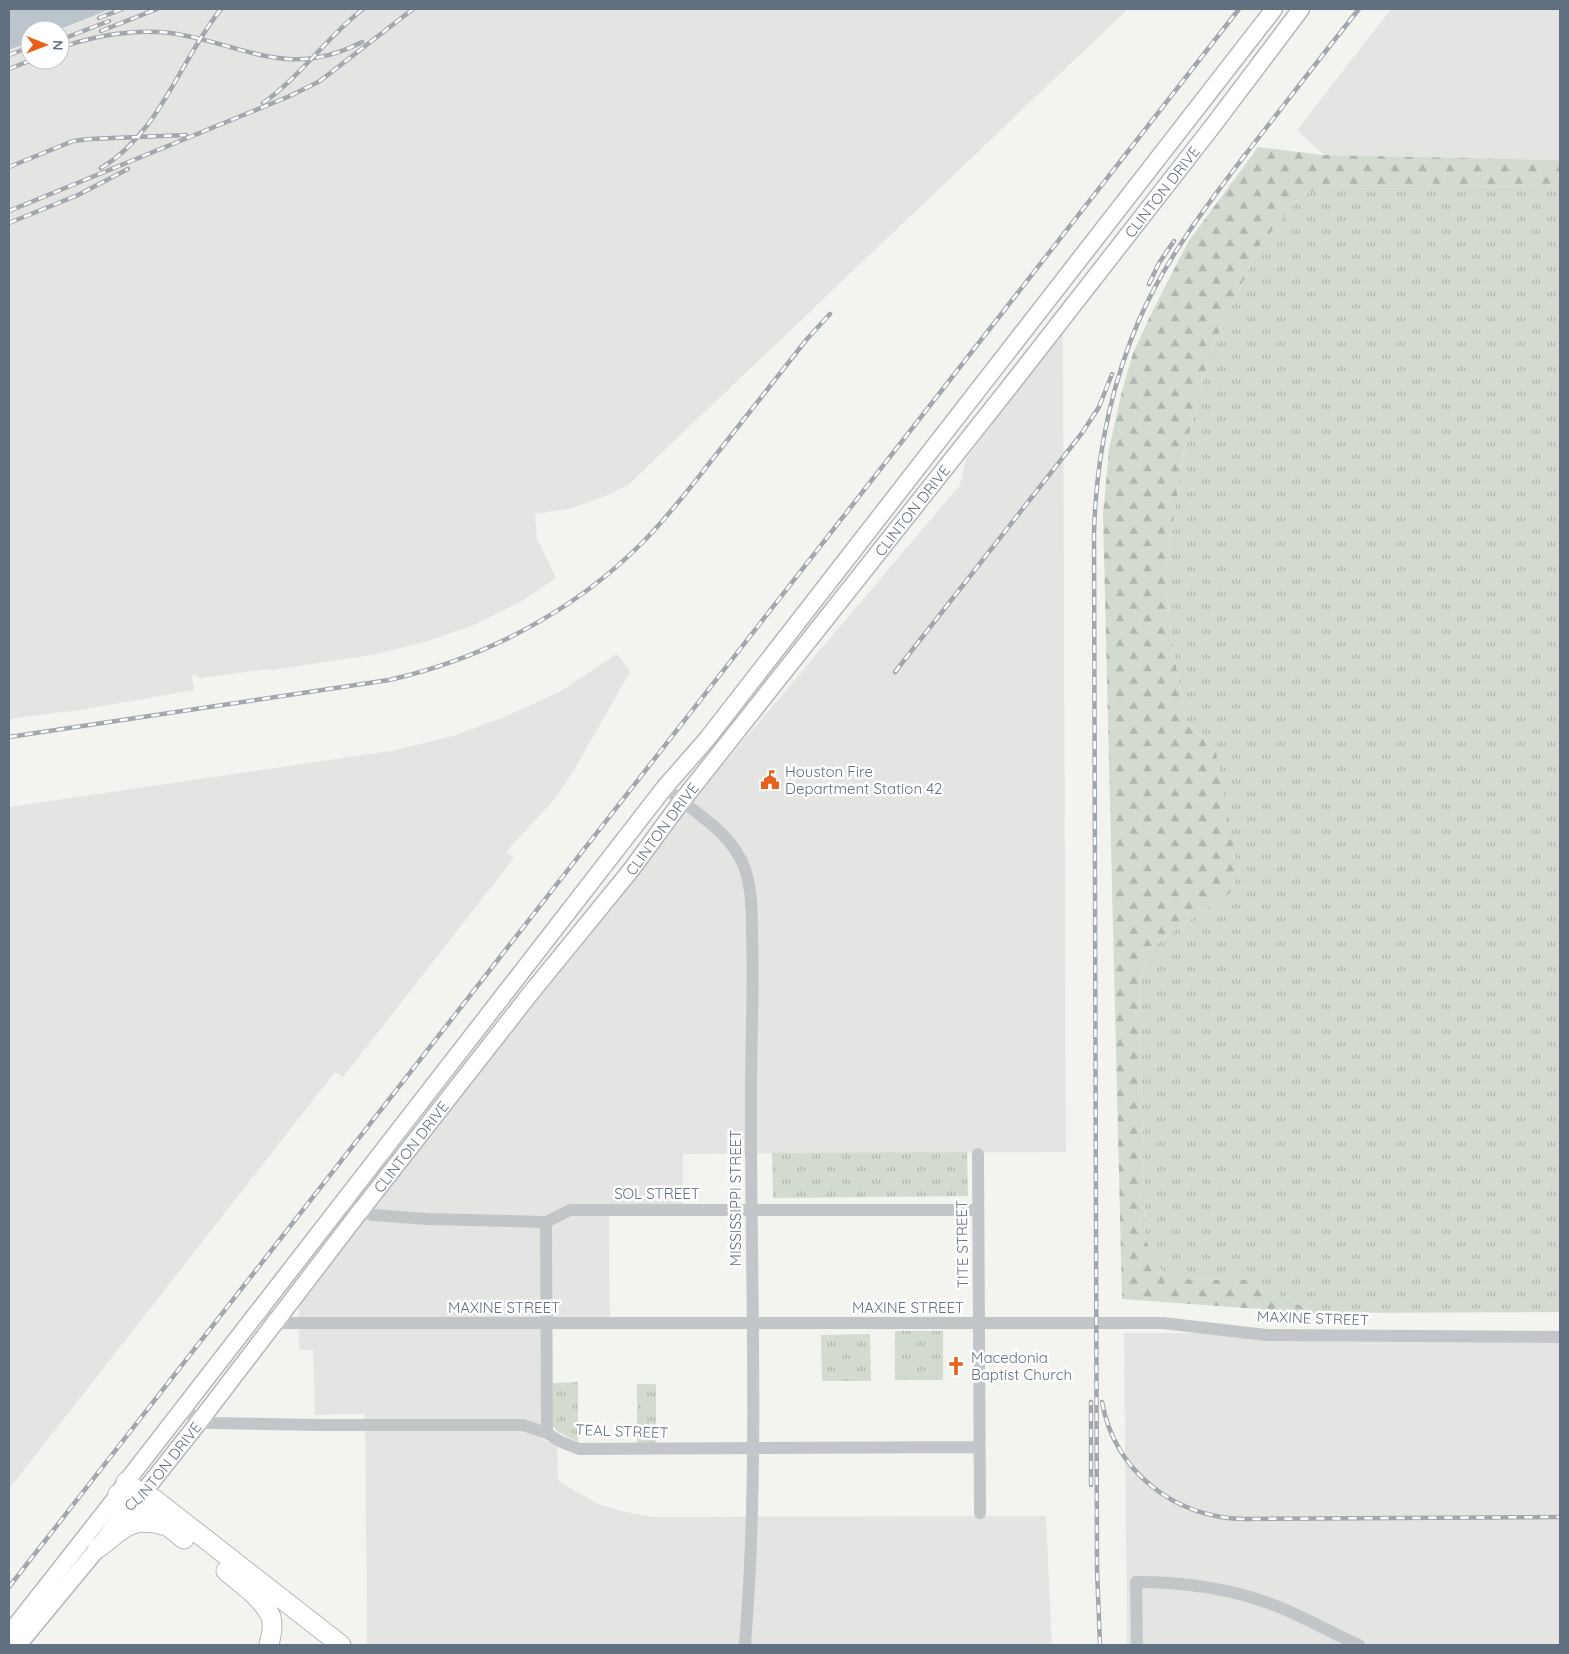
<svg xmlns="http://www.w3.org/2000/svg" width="1569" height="1654" viewBox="0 0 1569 1654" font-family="Quicksand,sans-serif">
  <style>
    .built { fill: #e4e5e3 }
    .grass { fill: url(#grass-tufts) }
    .forest { fill: url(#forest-firs) }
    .water { fill: #bbc5cb }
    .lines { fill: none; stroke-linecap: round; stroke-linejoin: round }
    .major-casing { stroke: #b3b7bb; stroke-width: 19 }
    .highway-casing { stroke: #b5b7ba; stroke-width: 21 }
    .minor { stroke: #c3c6c9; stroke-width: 12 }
    .major { stroke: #fff; stroke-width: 16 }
    .highway { stroke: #fff; stroke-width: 19 }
    .rail-casing { stroke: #a2a7ad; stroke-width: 4.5 }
    .rail { stroke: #fff; stroke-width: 2.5; stroke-dasharray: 8; stroke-linecap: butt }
    .labels { text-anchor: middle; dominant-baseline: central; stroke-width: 5; stroke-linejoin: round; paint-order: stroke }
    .street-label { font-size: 15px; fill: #617081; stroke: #fff }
    .poi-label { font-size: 15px; fill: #617081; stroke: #fff; text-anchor: start }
  </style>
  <defs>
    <pattern id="grass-tufts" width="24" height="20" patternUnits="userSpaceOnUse" patternTransform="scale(1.25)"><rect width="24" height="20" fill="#d3dbd0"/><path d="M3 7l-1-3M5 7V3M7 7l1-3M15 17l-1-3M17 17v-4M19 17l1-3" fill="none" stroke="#afb6ae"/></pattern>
    <pattern id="forest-firs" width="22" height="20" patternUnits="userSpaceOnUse" patternTransform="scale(1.25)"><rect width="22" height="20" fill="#d3dbd0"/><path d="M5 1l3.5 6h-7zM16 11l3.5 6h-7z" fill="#afb6ae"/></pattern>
  </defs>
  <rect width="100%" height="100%" fill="#f3f4ef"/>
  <!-- built -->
  <path class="built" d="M112,9h1016l-500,476 -20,10 -36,13 -37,6 2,25 19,39 -34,23 -48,24 -46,16 -56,14 -99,15 -6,-1 -66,9 -9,-4 2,16 -113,20 -60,7 -12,3v-669l21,-9v18h30v-30z
    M1391,9h169v151l-236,-5 -27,-25z
    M1063,329l3,823 -383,2v51h-74l1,115h-68v119l15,7 1,34 20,13 23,12 25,7 26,5 394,-1 6,129h-685l-2,-231 -50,1 -2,-65h-14v-46l377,-484 284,-335 6,-26z
    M617,654l13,18 -56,98 -20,30 -48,52 8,6 -171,219 -8,-5 -326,417v-682l381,-56 63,-15 51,-19 55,-25z
    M1124,1333h436v312h-433z"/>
  <!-- grass -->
  <path class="grass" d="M1333,185l227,2v1125l-247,1 -58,-33 -89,-1 -21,-40 -6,-261 19,-37 71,-47 -13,-142 -30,-30 -13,-73 -8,-71 18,-121 28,-107 49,-105 42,-50z
    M967,1152l1,44 -195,2 -1,-45z
    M895,1331h48v49h-48z
    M870,1334l1,47h-49l-1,-46z
    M578,1382v60l-20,-10 -5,-6v-43z
    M637,1384h19v59h-19z"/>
  <!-- forest -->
  <path class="forest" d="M1258,147l66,8 236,5v27l-227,-2 -31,10 -42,50 -49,105 -28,107 -18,121 8,71 13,73 30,30 23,122 -10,20 -71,47 -19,37 6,261 21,40 89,1 58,33 -191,-14 -19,-785 6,-65 13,-58 11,-38 19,-41 36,-70z"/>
  <!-- water -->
  <path class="water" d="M9,9h102l-53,21h-28v12l-21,8z"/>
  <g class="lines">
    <!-- major casing -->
    <g class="major-casing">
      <g id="major">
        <path d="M9,1634l106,-135 11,-17c180,-231 359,-464 539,-695l42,-48 567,-730"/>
        <path id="s1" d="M18,1645l80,-97 33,-45 11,-9 57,-72 152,-199 179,-229 101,-124 50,-68 326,-412 205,-263 89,-118"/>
      </g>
    </g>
    <!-- highway casing -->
    <g class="highway-casing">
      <path id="highway" d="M126,1482l16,12 12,5 187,146
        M118,1494l51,33 15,12
        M98,1548c25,-18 32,-32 65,-23
        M226,1571c13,11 37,28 44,44 4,7 1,22 -1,30"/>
    </g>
    <!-- minor -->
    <path class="minor" d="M665,787c28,26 66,43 80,82 7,22 7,44 7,67 2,51 -1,101 -1,152 -1,186 9,372 -6,557
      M978,1154l2,359
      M342,1203l30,12 55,4 119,3 24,-12h408
      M546,1222l1,211
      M261,1310l13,13h889l103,12 294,2
      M184,1408l15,14 13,1 104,2h207l24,8 12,8 20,8 400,-2
      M1137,1645l-1,-63c51,0 102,7 150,28 25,11 48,24 73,35"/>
    <!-- major -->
    <use href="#major" class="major"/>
    <!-- highway -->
    <use href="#highway" class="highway"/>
    <!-- rail casing -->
    <g class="rail-casing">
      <path id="rail" d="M99,18l23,-9
        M101,31l56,-22
        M60,40l49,-19
        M65,46c34,-11 69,-17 105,-13 72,10 117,48 192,9
        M9,55l21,-8
        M9,69l23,-9
        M263,103c38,-27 64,-66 100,-94
        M9,167l64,-26 17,-2 96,-4
        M101,168c59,-35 79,-108 120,-159
        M9,211l259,-106 22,-9 30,-15 93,-72
        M9,223l69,-28 50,-26
        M1149,284l10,-21 15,-22
        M895,672l187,-239 17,-26 13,-33
        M9,737l380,-57c96,-22 184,-68 253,-137 27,-27 50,-58 73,-87 31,-39 61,-78 92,-117l23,-25
        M1102,1402c13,70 72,115 141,117l317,-2
        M1091,1485v-83
        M9,1587l1230,-1578
        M1100,1645l-3,-76 -3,-1036c2,-73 16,-145 45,-213 28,-64 71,-119 113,-174 36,-46 71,-92 107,-137"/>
    </g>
    <!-- rail -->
    <use href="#rail" class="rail"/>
  </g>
  <!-- icons -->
  <defs>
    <g id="civic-bare" transform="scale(1.5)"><path d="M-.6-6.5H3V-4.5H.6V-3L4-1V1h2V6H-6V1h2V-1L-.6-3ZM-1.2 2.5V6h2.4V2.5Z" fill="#e9601a" stroke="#fff" stroke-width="2.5" paint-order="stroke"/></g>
    <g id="church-bare" transform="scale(1.5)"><path d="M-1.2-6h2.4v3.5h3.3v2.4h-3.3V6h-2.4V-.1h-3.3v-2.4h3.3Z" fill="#e9601a" stroke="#fff" stroke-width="2.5" paint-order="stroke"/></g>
  </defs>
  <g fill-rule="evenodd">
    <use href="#civic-bare" x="770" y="780"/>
    <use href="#church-bare" x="956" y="1366"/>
  </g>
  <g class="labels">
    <!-- street labels -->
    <g class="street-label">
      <text stroke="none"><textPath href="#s1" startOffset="1850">CLINTON DRIVE</textPath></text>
      <text stroke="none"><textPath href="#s1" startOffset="1445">CLINTON DRIVE</textPath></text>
      <text stroke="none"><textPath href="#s1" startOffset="1040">CLINTON DRIVE</textPath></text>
      <text stroke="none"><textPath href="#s1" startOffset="635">CLINTON DRIVE</textPath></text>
      <text x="657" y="1193">SOL STREET</text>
      <text transform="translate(735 1198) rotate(-90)">MISSISSIPPI STREET</text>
      <text transform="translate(962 1244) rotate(-91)">TITE STREET</text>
      <text x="504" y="1307">MAXINE STREET</text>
      <text x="908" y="1307">MAXINE STREET</text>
      <text transform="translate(1313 1318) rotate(2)">MAXINE STREET</text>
      <text transform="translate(622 1431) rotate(2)">TEAL STREET</text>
      <text stroke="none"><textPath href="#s1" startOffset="230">CLINTON DRIVE</textPath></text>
    </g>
    <!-- poi labels -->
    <g class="poi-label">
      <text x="785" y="771">Houston Fire<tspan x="785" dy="17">Department Station 42</tspan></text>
      <text x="971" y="1357">Macedonia<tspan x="971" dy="17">Baptist Church</tspan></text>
    </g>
  </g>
  <!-- border -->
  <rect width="1569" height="1654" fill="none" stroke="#617081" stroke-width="20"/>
  <!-- north arrow -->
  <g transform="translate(45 45) rotate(91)"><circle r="24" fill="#ffffff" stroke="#c0c6cd"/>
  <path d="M0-4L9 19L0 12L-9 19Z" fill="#e9601a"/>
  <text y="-8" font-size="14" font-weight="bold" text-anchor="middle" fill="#617081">N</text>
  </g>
</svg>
